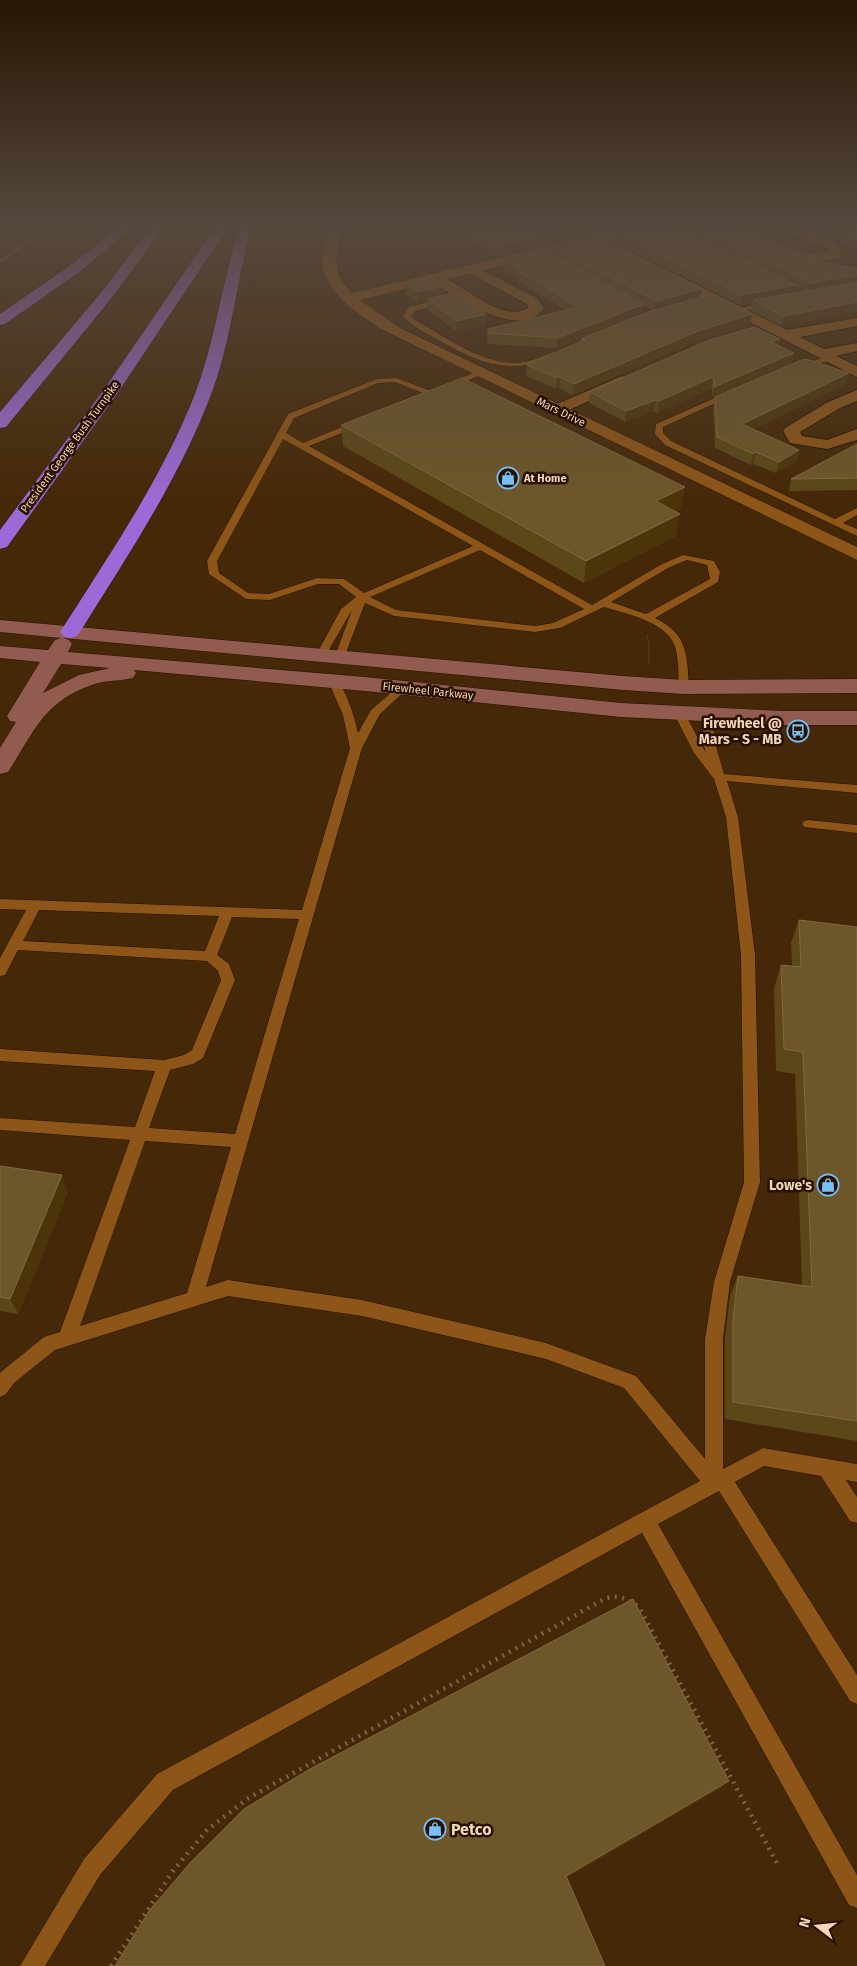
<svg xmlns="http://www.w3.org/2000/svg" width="857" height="1966" viewBox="0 0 857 1966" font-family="'Fira Sans',sans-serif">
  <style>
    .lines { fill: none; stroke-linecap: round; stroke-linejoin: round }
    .service-casing { stroke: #251302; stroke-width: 1 }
    .minor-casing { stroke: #251302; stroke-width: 2 }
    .tertiary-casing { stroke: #251302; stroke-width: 1 }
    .secondary-casing { stroke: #251302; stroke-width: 1 }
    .motorway-casing { stroke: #251302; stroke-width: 1 }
    .path-far1 { stroke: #806242; stroke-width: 2; stroke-dasharray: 0.5 2; stroke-linecap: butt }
    .path { stroke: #806242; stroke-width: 4.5; stroke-dasharray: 2 5.5; stroke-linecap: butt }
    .service { fill: #8d5517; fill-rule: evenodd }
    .minor { fill: #8d5517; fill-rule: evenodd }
    .tertiary { fill: #8d5517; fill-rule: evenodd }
    .secondary { fill: #925b50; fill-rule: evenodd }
    .motorway { fill: #9c6ad6; fill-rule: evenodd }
    .wall { fill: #5c4718; fill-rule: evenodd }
    .shaded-wall { fill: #4c340a }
    .building { fill: #6d5629; stroke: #826a40 }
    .labels { text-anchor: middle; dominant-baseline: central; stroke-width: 5; stroke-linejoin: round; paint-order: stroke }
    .far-street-label { font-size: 11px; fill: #f4d4b8; stroke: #271100 }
    .far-poi-label { font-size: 11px; font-weight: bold; fill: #f4d4b8; stroke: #271100; text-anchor: start }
    .poi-label { font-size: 14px; font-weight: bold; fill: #f4d4b8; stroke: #271100; text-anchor: end }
    .near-poi-label { font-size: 16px; font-weight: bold; fill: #f4d4b8; stroke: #271100; text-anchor: start }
  </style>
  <rect width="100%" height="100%" fill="#452807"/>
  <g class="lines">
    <!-- service casing -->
    <g class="service-casing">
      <path id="service" d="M0,226l41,2v-2h6v4l-47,34v-5l38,-27 -38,-3z
        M445,298l4,2 -1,2 -33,9 -4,5 4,4c31,17 66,44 103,43 14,-1 27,-9 41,-12l4,2c-5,4 -12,5 -18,7 -41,15 -71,0 -107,-20 -12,-7 -26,-13 -35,-24l6,-9z
        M770,301h3v4l-37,7 -4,-2z
        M829,356h3v4l-35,9 -4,-2z
        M478,371l7,2 -54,23 -36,-14 -17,1 -84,35 -8,15 17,10 51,-21h6v4l-51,20 283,159 70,-41 21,-9 31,6 6,11 -2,10 -63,36c33,16 32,36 34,69l-1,2h-8l-1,-2c-1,-14 0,-30 -5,-43 -10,-23 -48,-30 -70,-37l-44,21 -25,4 -141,-16 -29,-13 -21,55h-8l-1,-2 17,-46 -26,45 -5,3 -5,-3 25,-46 15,-12 -17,-13h-21l-48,16 -24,-1 -37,-25 -2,-13 81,-147 89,-35 19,-1 35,13zM283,439l16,9 174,98 -109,47 -20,-14 -27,-1 -48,16 -21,-1 -29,-20 -2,-12zM480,550l104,59 -31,14 -18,3 -139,-16 -26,-13zM687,560l20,5 3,14 -64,35 -35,-12 57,-34z
        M726,393l7,2 -70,32v6l8,8 164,78 22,-11v7l-14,8 14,6v7l-192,-91 -10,-11 1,-10z
        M333,678c11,3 23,43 25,55l13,-23 28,-24 4,-1 5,3 -28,26 -18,34 -156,539 22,-7 134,20 184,43 90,33 69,83v-120l9,-57 30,-100 -3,-227 -15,-138 -12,-38 -20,-26 -20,-39 2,-2h8l22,41 -3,-10v-28l2,-2h8l2,30 9,31 133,11v8l-130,-12 11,36 17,138 5,227 -30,100 -7,57v130l40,-21 94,16v18l-11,-2 11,17v26l-7,-2 -29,-45 -57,-10 -29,16 122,193v29l-7,-3 -131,-210 -61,33 199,351v33l-8,-3 -207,-372 -469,257 -73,85 -55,91h-25l64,-107 73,-85 543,-293 -76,-93 -78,-29 -184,-43 -134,-20 -173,54 -41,33 -8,11 -6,3v-24l2,-2 42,-34 16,-5 70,-192 -130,-10v-12l135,9 20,-56 -155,-10v-12l164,11 20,-5 8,-5 29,-70 -3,-9 -11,-10 -189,-11 -13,25 -5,1v-18l26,-48 -26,-1v-10l302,11 48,-162 -7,-33 -15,-34zM39,910l180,6 -14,35 -182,-10zM232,917l67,2 -64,215 -86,-6 21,-58 23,-6 10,-6 32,-78 -6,-16 -12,-9zM145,1141l86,6 -44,146 -107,33z
        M808,820l49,5v8l-53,-6 -2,-3 2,-3z"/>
    </g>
    <!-- minor casing -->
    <g class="minor-casing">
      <path id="minor" d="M728,226h16l55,25 10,2 20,-1 -1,-3 -48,-20 -2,-3h17l42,18 4,11 -1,3c-33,8 -63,-6 -92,-20 -6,-4 -15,-6 -20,-12z
        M472,265l65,33 7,10c-21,29 -69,0 -91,-13 -8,-5 -20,-10 -26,-17l2,-3c23,-5 72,54 100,32l-2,-3 -60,-32 -2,-3 2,-3z
        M669,271l118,59 70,-12v8l-57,11 24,12 33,-6v8l-21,5 21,10v11l-193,-99 -2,-3z
        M622,376l5,2 3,3 -3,3 -65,29h-12l-2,-3 2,-3z
        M857,390v11l-17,7 -40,24 2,4 25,4 30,-11v11l-30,9 -37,-6 -7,-12 2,-3 43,-26z"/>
    </g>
    <!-- tertiary casing -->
    <g class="tertiary-casing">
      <path id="tertiary" d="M330,226h12c-5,28 -13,45 10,67l281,-67h23l-1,3 -295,71 40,28 457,219v13l-476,-231c-24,-16 -58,-37 -59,-69 0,-11 5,-23 8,-34z"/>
    </g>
    <!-- secondary casing -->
    <g class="secondary-casing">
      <path id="secondary" d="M0,620l623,56 61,4 173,-1v14l-173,1 -61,-4 -560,-52 6,2 3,4 -4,8 297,25 256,26 162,8h74v14h-74l-162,-8 -256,-26 -231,-21 2,3 -3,5c-13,3 -26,2 -38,6 -52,17 -60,47 -87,88l-8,2v-26l16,-26 -6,-1 -3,-5 33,-54 -40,-4v-12l48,4 7,-10 6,-2 -61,-6zM61,664l49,4 -31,7 -36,18z"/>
    </g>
    <!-- motorway casing -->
    <g class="motorway-casing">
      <path id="motorway" d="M121,226h14l-57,47 -73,51 -5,1v-11l68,-47z
        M152,226h13l-55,74 -104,127 -6,1v-16l100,-118z
        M216,226h13l-112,168 -110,153 -7,2v-19l105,-142z
        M240,226h12c-16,54 -20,113 -40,166 -32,86 -84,163 -132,240l-3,4 -7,2 -7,-2 -3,-4c49,-77 103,-155 136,-241 20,-53 26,-111 44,-165z"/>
    </g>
    <!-- path-far1 -->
    <path class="path-far1" d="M647,636l2,6v23"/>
    <!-- path -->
    <path class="path" d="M111,1966l62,-95 34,-41 40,-31 359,-201c14,-3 24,1 34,11l138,256"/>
    <!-- service -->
    <use href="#service" class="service"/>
    <!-- minor -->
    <use href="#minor" class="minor"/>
    <!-- tertiary -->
    <use href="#tertiary" class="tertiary"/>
    <!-- secondary -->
    <use href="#secondary" class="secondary"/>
    <!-- motorway -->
    <use href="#motorway" class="motorway"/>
  </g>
  <!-- wall -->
  <path class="wall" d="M448,226h177l-129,31z
    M634,226h108l60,31 55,12 -75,57 -31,-15 1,-8 -12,2 -127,-64 1,-10zM796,287l9,4 -11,2z
    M805,226h52v23z
    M551,246l149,52 50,27 -54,16 -123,54 -14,-7 -3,1 -30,-13 1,-11 54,-23v-3l31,-12 -56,21 -68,-4 -1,-5 1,-10 78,-19 -48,-29v-3l-14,-8v-10l6,-2 1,-2 39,-2zM644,305l10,6 -11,3z
    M406,283l38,12 42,30 -30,6 -28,-21v-9l-10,2 -12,-9z
    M780,339l-1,7 15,7 -3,11 -79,34v-10l-55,25 -3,-2 -29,11 -36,-19 1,-11z
    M846,384l-93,45 46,21 -2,11 -21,12 -23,-9 -2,1 -36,-17 -2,-40 2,-11z
    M341,425l340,84 -5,3v24l-92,47 -241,-137z
    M857,444v46l-68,1 2,-12z
    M799,920l58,7v514l-132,-22v-80l5,-43 8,-20 64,10 -7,-212 -19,-3 -2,-83 7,-23 11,1 -1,-23z
    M0,1166l68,26 -50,122 -18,-3z"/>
  <!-- shaded-wall -->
  <path class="shaded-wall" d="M0,226h1l1,5 -2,2z
    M584,226h41l-129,31v-10z
    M857,275v10l-49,8 2,-10z
    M796,285l-2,10 -41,5 -1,3 -12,2 2,-10z
    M444,286v11l-16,2v2l-10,2v-11z
    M702,289l-2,10 -45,12 2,-10z
    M857,302v10l-75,14 2,-10z
    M644,304l-1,11 -87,33 1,-10z
    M486,314v11l-30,6 1,-10z
    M752,314l-2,11 -54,16 -123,54 1,-11 124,-53z
    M780,339l-2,11 -7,-8z
    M794,353l-3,11 -79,34 2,-11z
    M849,373l-3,11 -106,51 2,-11z
    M560,377l-1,11 -3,1 1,-11z
    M713,377l-1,11 -55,25 2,-12z
    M656,400l-2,11 -29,11 1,-11z
    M799,450l-2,11 -21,12 3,-11z
    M756,452l-3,12 -2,1 2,-11z
    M685,487l-4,22 -29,14 4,-22z
    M680,514l-4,22 -92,47 2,-22z
    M62,1175l6,17 -50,122 -8,-15z
    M729,1781l-8,7 -159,93 4,-5z"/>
  <!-- building -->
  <path class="building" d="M463,226h121l-88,21z
    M634,226h37l125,59 -54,10 -128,-64z
    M689,226h53l32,15 28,16 55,12v6l-47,8z
    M829,226h28v12z
    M596,235l106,54 -45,12 -106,-55z
    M540,249l104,55 -87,34 -69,-5v-4l91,-22 -61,-36 4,-1 -18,-10 10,-2 -3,-2z
    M432,278l12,8 -26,6 -12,-9z
    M857,282v20l-73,14 -31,-16z
    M453,293l33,21 -29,7 -29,-22z
    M713,294l39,20 -54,17 -124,53 -14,-7 -3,1 -30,-13 59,-26h-5l67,-27z
    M754,327l26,12 -9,3 23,11 -80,34 -1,-10 -54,24 -3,-1 -30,11 -36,-19 119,-52z
    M806,359l43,14 -107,51 57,26 -20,12 -23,-10 -3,2 -36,-17 -2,-40 84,-36z
    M462,378l223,109 -29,14 24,13 -94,47 -245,-136z
    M857,444v34l-66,1z
    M799,920l58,7v494l-124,-19v-82l5,-44 74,11 -9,-235 -19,-3 -3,-84 20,2z
    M0,1166l62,9 -52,124 -10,-2z
    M633,1599l96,182 -163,95 39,90h-490l34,-55 42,-49 53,-53 66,-40z"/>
  <!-- sky -->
  <linearGradient id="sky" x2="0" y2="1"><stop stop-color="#261604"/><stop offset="0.45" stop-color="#56483c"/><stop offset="1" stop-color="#56483c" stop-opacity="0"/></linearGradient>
  <rect width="857" height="501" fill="url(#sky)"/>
  <!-- icons -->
  <defs>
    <g id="shop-ring" transform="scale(1.125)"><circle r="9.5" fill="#271100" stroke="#77bff7" stroke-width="1.5"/><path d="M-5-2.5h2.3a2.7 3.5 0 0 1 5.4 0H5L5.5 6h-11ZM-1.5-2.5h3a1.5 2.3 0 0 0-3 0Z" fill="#77bff7"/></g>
    <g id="bus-ring" transform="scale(1.125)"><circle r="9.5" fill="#271100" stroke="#77bff7" stroke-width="1.5"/><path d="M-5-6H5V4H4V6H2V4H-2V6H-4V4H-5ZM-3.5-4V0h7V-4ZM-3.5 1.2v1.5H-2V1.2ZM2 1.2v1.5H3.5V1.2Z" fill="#77bff7"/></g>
  </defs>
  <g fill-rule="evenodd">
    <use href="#shop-ring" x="508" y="478"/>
    <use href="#bus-ring" x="798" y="731"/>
    <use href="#shop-ring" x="828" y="1185"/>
    <use href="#shop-ring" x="435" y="1829"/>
  </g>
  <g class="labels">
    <!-- far-street labels -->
    <g class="far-street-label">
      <text transform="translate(561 412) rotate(26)">Mars Drive</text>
      <text transform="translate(70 447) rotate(-54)">President George Bush Turnpike</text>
      <text transform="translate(428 691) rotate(6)">Firewheel Parkway</text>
    </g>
    <!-- far-poi labels -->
    <g class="far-poi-label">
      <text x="524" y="478">At Home</text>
    </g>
    <!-- poi labels -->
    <g class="poi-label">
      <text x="782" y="723">Firewheel @<tspan x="782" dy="16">Mars - S - MB</tspan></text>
      <text x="812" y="1185">Lowe's</text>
    </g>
    <!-- near-poi labels -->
    <g class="near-poi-label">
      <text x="451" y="1829">Petco</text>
    </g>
  </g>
  <!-- north arrow -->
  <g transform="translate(817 1926) rotate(286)" stroke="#271100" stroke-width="4" paint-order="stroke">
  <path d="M0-4L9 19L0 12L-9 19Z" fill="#f4d4b8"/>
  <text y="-8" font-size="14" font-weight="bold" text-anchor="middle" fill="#f4d4b8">N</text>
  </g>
</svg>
